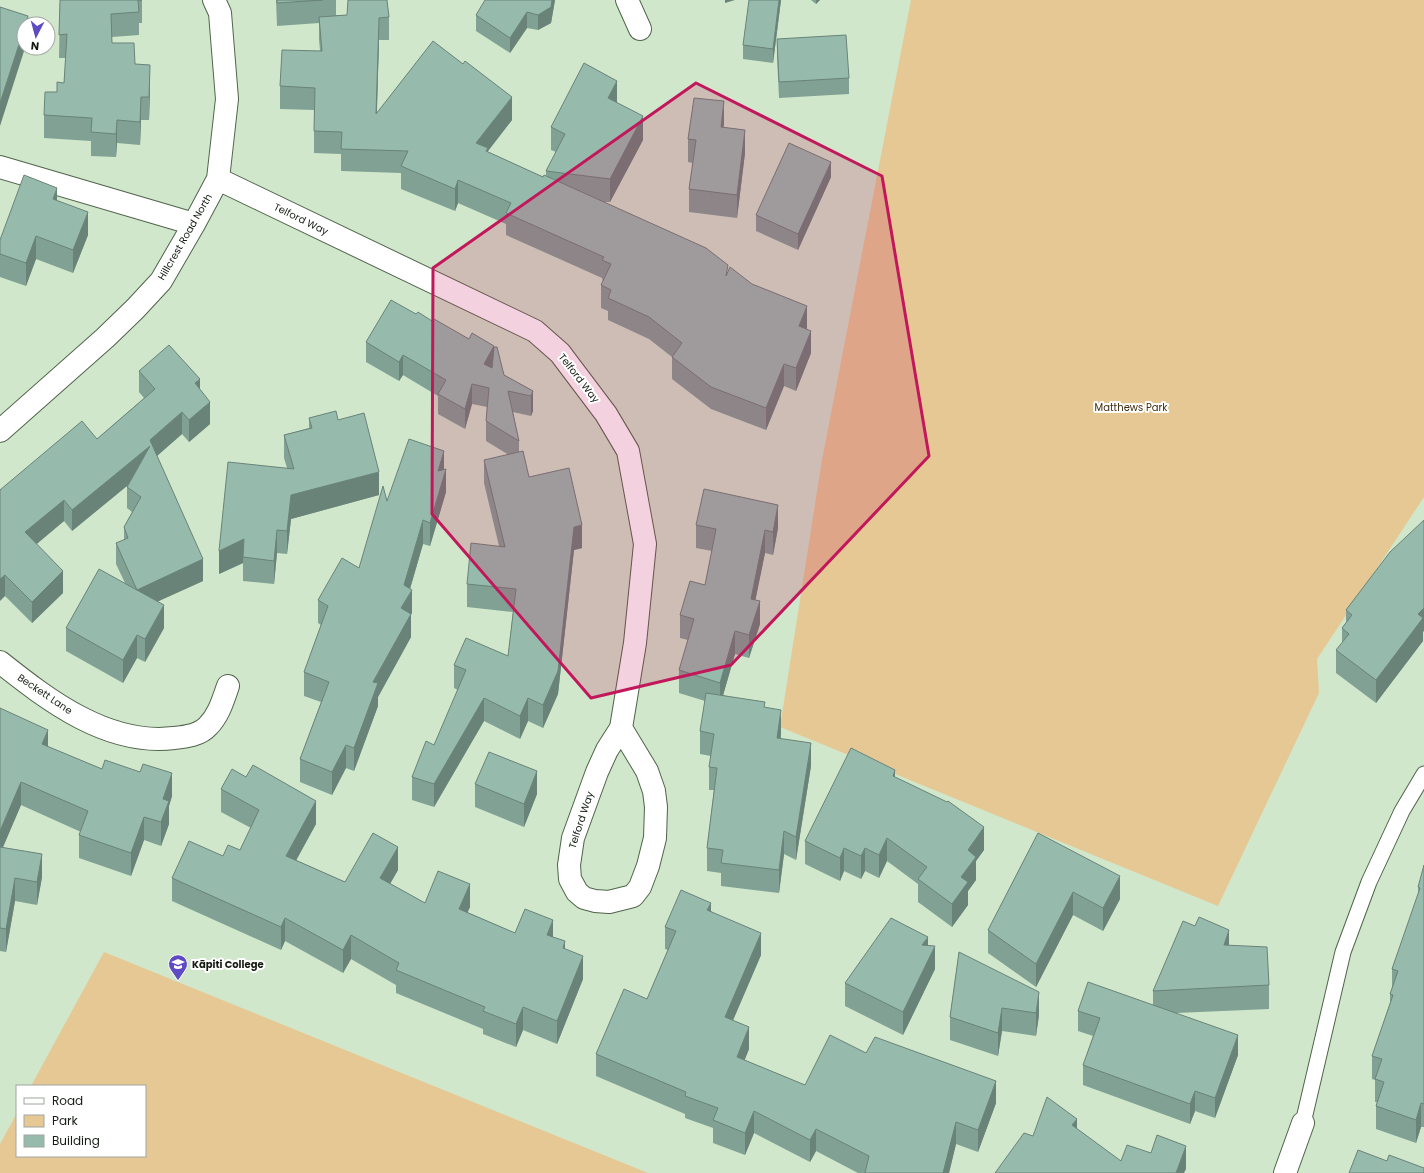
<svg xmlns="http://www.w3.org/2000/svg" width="1424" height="1173" viewBox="0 0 1424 1173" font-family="Poppins,sans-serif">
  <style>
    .green { fill: #e6c894 }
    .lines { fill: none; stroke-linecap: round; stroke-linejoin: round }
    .lane-casing { stroke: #50644b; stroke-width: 17 }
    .street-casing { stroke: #50644b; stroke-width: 24 }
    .lane { stroke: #fff; stroke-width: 15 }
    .street { stroke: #fff; stroke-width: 22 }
    .wall { fill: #81a194 }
    .shaded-wall { fill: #698378 }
    .building { fill: #96bbac; stroke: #698378 }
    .marked { fill: #c2185b; fill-opacity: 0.2; stroke: #c2185b; stroke-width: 3; stroke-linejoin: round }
    .labels { text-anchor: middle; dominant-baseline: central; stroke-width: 4; stroke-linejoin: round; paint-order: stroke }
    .street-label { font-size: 10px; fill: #151d13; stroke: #fff }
    .park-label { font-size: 10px; fill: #3c2d11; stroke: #fff }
    .poi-label { font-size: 10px; font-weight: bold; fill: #151d13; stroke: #fff; text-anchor: start }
  </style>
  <rect width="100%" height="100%" fill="#d0e7cb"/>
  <!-- green -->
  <path class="green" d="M911,0h513v497l-107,162 2,34 -101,213 -438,-179 42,-267z
    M104,952l544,221h-648v-29l17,-31v43h128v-70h-114z"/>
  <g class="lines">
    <!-- lane casing -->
    <g class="lane-casing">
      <path id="lane" d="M1303,1123l40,-171 26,-70 33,-71 22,-37"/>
    </g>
    <!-- street casing -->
    <g class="street-casing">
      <path id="street" d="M627,0l13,29
        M0,167l194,57
        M218,179l317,152 25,22 46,61 22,37 17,93 -10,99 -14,85 26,43 7,20 2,16 -1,31 -7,28 -8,21 -7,9 -24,6 -14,-1 -11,-3 -7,-6 -7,-13 -1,-14 4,-27 24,-66 10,-22 14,-22
        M0,431l105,-93 30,-29 26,-28 33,-57 24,-45 9,-80 -7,-86 -6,-13
        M0,662c49,39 108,84 174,76 12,-1 26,-3 34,-12 11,-11 15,-26 20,-40
        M1285,1173l18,-50"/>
    </g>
    <!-- lane -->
    <use href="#lane" class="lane"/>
    <!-- street -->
    <use href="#street" class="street"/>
  </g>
  <!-- wall -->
  <path class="wall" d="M60,0h82v23h-3v12l-27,2v6l23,21 15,24 -1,32h-8l-1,25 -23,-2 -1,14 -25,-1v-15l-47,-3v-23l13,-23 7,-9 2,-25h-7z
    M276,0h60v15l53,2v23h-10l-2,73 135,7 -24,31v1l55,25 3,-2v-4l10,-19 -5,-2v-23l66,-24 26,37 -33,62h-7l125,71 79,55 4,25 -15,38 -12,-5 -18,44 -55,-21 -39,-30v-22l-23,-18 -41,-19v-9l-7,-3v-23l2,-3 -1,-4 -96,-43v-11l-48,-21 -3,8 -54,-22v-16l-60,-2v-17l-27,-1v-43l-34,-1v-23l40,-35 -1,-12v-16l-42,3z
    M555,0l-4,23 -13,7 -11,-2 -17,25 -34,-22v-16z
    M781,0l-8,63 -30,-4v-14z
    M811,0h9l-4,4z
    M777,39l72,39v16l-70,4 -2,-43z
    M724,124l-1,3 22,26 -8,65 -48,-6v-23l4,-26 -5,-1v-23z
    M831,177l-33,73 -42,-19v-16z
    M57,201l31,34 -15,38 -37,-14 -10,27 -26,-9v-37z
    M416,314l16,7 37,18 25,10 10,26 29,16v20l-2,5 -18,-4 6,29v11l10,25 53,71 -8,2 -16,144 -15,34 -15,-7 -8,18 -36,-18 -50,86 -22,-7v-23l22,-32 24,-55 -4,-2v-23l54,-9 5,-44 -46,-5v-23l32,-38 -15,-63v-23l25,-5 -23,-14v-20l1,-14 -15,-3 -7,25 -27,-15v-18l-35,-21 -4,6 -33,-19v-20z
    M139,371l61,18 10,35 -21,18 -7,-8 -25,22 46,125 -45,20 6,27 -19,34 -8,-4 -14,25 -57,-32v-23l59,-45 -9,-19v-21l8,-3v-13l8,-15 -5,-4v-22l-55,45 -8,-10 -28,23 27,49 -31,30 -27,-27 -5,-106 97,-51 47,-41 -5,-6z
    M309,418l29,2 41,75 -88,24 -4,35 -10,-1 -3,31 -31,-3v-18l-24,11 68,-106 -3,-10v-23l25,-7z
    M444,470l2,22 -16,54 -7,-2 -13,45 2,24 -1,1v23l-33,60v9l-24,65 -8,-3 -14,27 -32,-13v-23l21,-57 -17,-6v-24l17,-47 -3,-2v-23l41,-32z
    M696,525l82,3 -5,27 -8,-2 -10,47 5,24 -11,34 -14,-4 -12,41 42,13 16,25v5l30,28 -15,94 -12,-6 -5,39 -58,-7v-13l-14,-2v-23l7,-58h-5v-23l2,-11 -11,-2v-23l5,-30 -26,-8v-23l9,-30 -8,-2v-23l25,-30 7,-34 -16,-3z
    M1346,610l77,22v9l-47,62 -40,-30v-23l6,-7v-15l4,-5z
    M0,708l48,39 54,22 70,27 -3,10v18l-8,22 -17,-6 -13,36 -52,-18v-23l2,-3 -60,-27 -18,42 39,30 -5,28 -22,-4 -9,51 -6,-1z
    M895,777l89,73 -8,11v19l-8,11v14l-16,22 -34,-25v-18l-31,-23 -8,17 -14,-7 -4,8 -17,-8 -4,10 -35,-17v-23z
    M475,784l62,10 -13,33 -49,-20z
    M221,789l95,35 -20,36 49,22 53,-12 -8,14 35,19 45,4 -3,5 48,21 38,4 12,12 18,30 -26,65 -34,-14 -7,17 -33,-13v-5l-87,-36v-8l-45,-26 -8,14 -58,-32 -4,9 -109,-49v-23l51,-22 17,-6 11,-22 -30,-16z
    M1038,833l82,66 -17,32 -30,-16 -37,72 -48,-34v-23z
    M1424,865v262h-3l-5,16 -40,-14v-23l1,-4h-2v-22l-3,-1v-23l18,-53v-9l2,-4v-21l26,-74v-8z
    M711,911l50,44 -28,65 16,29 -5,11 61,25 61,-32 130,50 -18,49 -22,-8 -7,29h-91l-42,-22 -6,11 -56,-29 -9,22 -32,-12v-15l-28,-10v-4l-89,-38v-22l51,-55 21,-49 -3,-1v-22z
    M928,945l7,24 -32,66 -58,-29v-23z
    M1229,945l40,40v24l-93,4 62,42 -23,63 -20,-7 -5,13 -107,-39v-20l10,-29 -15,-5v-20l75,-6v-14z
    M959,952l80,63 -3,21 -34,-5 -4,25 -48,-16v-23z"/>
  <!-- shaded-wall -->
  <path class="shaded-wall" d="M552,0h3l-4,23 -13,7v-15z
    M725,0h10l-10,3z
    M779,0h2l-8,63v-14z
    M816,0h4l-4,4z
    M527,12v16l-17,25v-15z
    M28,16v8h-2z
    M379,18v22l-3,97v-23z
    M24,29v19h1l-25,78v-23z
    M150,65v23l-1,32v-23z
    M617,81v23l-9,-6z
    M141,97v23l-1,25v-23z
    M512,97v23l-24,31v19l-12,-27z
    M724,101v23l-3,26v-23z
    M643,116v24l-33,62v-23z
    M117,120v23l-1,14v-23z
    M745,130v23l-8,65v-23z
    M831,162v15l-33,73v-16z
    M458,180v23l-3,8v-22z
    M57,188v23l-4,-12z
    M88,212v23l-15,38v-23z
    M36,236v23l-10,27v-23z
    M807,306v22l-8,20v-22z
    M811,331v22l-15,38v-23z
    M494,346v19l-10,18v-19z
    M403,355v20l-4,6v-19z
    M784,364v22l-18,44v-22z
    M200,379v21l-5,-17z
    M472,384v20l-7,25v-20z
    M533,391v20l-2,5v-20z
    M210,402v22l-21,18v-22z
    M182,412v22l-32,28v-22z
    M150,446v21l-78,64v-21z
    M444,451v23l-6,-3z
    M446,469v23l-16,54v-23z
    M379,472v23l-88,24 -4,35v-23l4,-36z
    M64,500v21l-39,33v-22z
    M778,505v23l-5,27v-23z
    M423,520v24l-16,55 5,-9v23l-11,18v-23l3,-23z
    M582,525v23l-8,2 -16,144 -15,34v-23l31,-178z
    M277,530v23l-3,31v-23z
    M765,530v23l-14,69v-23z
    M244,539l-1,24 -24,11v-23z
    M203,559v22l-66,30v-21z
    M63,571v22l-31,30v-21z
    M5,575v21l-5,5v-22z
    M760,601v23l-11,34v-23z
    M164,605v23l-19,34v-23z
    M1424,608v23l-1,1v9l-47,62v-23l42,-66z
    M411,614v23l-33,60v9l-24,65v-23l19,-66z
    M735,631v23l-15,52v-23z
    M137,635v23l-14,25v-23z
    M484,698v23l-50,86v-23z
    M528,698v23l-8,18v-23z
    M781,710v23l-4,28v-23z
    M48,730v23l-6,-9z
    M811,743v23l-15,94v-23z
    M346,745v23l-14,27v-23z
    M895,770v23l-2,-17z
    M537,771v23l-13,33v-23z
    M172,773v23l-3,10v18l-8,22v-24l2,-23z
    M21,782v23l-21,49v-23z
    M316,801v23l-30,55v-23z
    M144,817v23l-13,36v-23z
    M984,827v23l-8,11v19l-8,11v14l-16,22v-23l9,-27 7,-27z
    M784,831v23l-5,39v-23z
    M887,838v23l-8,17v-23z
    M398,847v23l-18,31v-23z
    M844,848v23l-4,10v-23z
    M865,848v23l-4,8v-23z
    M42,854v23l-5,28v-23z
    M1120,876v23l-17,32v-23z
    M15,878v23l-9,51v-23z
    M470,884v23l-11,25v-23z
    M1073,892v23l-37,72v-23z
    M711,903v22l-4,-15z
    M285,918v23l-4,9v-23z
    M553,920v23l-6,-8z
    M1229,930v23l-5,-8z
    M761,933v22l-36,84v-22z
    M351,935v24l-8,14v-23z
    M928,937v23l-6,-15z
    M565,941v23l-2,-16z
    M935,946v23l-32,66v-23z
    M583,956v23l-26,65v-23z
    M1039,992v23l-3,21v-23z
    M523,1007v23l-7,17v-23z
    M1002,1008v23l-4,25v-23z
    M749,1027v22l-12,31v-23z
    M1238,1035v20l-23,63v-20z
    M996,1081v22l-18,49v-22z
    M1195,1091v20l-5,13v-20z
    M1421,1103v24l-5,16v-23z
    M754,1111v22l-9,22v-22z
    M1077,1119v23l-5,-17z
    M956,1122v22l-7,29h-6z
    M816,1129v22l-6,11v-22z
    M1186,1146v23l-2,4h-8z"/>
  <!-- building -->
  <path class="building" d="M60,0h82h-4l1,12 -28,2 1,29h22l1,21 15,1 -1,32h-8l-1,25 -23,-2 -1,14 -25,-2 1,-14 -48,-3 1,-23h12v-10l7,1 3,-49 -8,1z
    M277,0h46l-46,3z
    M348,0h39l2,17 -10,1 -3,96 57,-73 30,23 2,-3 47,36 -36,46 12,5 -2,3 57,26 1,-2 162,73 22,17 -2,11 4,-9 22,17 55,22 -8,20 12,5 -15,37 -12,-4 -18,44 -55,-21 -39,-30 10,-14 -33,-26 -41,-19 3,-8 -10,-5 10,-21 -9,-4 2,-3 -98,-44 5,-10 -53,-23 -3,9 -54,-23 7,-15 -67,-2 1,-17 -28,-1 1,-43 -35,-2 2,-36 40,1 -3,-34 28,-2z
    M485,0h67l-1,7 -13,8 -11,-3 -17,26 -34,-23z
    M749,0h30l-6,49 -30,-4z
    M0,7l28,9 -2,8h-2v5l-24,74z
    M846,35l3,43 -70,4 -2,-43z
    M584,63l33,18 -9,17 35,18 -33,63 -64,-8 19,-37 -14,-7z
    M694,98l30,3 -3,26 24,3 -8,65 -48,-6 7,-49 -8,-1z
    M789,143l42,19 -33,72 -42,-19z
    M24,175l33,13 -4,11 35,13 -15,38 -37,-14 -10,27 -26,-9v-14z
    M391,300l25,14 2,-2 14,9 2,-2 35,20 3,-6 22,13 -10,18 8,4 2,-21h3l7,28 29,16 -2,5 -23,-5 11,50 -33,-20 3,-33 -17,-4 -7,25 -27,-15 8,-14 -43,-25 -4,7 -33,-20z
    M169,345l31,34 -5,4 15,19 -21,18 -7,-8 -32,28 53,119 -66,31 -21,-47 12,-5 -4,-11 17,-30 -14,-10 23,-41 -78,64 -8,-10 -39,32 38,39 -31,31 -27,-27 -5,4v-89l82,-69 15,18 58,-50 -16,-18z
    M336,411l2,9 26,-7 15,59 -88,23 -4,36 -10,-1 -3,31 -31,-4 1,-18 -25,12 9,-89 66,7 -10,-34 28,-7 -3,-10z
    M409,439l35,12 -6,20 8,-2 -16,54 -7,-3 -19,65 8,5 -11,18 10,6 -38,68 5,1 -24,65 -8,-3 -14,27 -32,-13 29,-77 -25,-10 24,-66 -10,-6 24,-42 17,10 24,-82 4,15z
    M523,451l6,26 40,-9 13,57 -8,2 -16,144 -15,34 -15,-7 -8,18 -36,-18 -50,86 -22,-7 14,-36 8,4 32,-75 -12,-5 12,-27 42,18 8,-67 -49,-5 4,-41 34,4 -21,-87z
    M704,489l74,16 -5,27 -8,-2 -14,69 9,2 -11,34 -14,-4 -15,52 -41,-13 15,-51 -14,-4 10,-34 15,4 11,-56 -20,-4z
    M1424,520v88l-6,6 5,4 -47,62 -40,-30 13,-16 -7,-6 10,-13 -6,-5 44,-58z
    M99,569l65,36 -19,34 -8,-4 -14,25 -57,-32z
    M706,693l59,9 -1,5 17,3 -4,28 34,5 -15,94 -12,-6 -5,39 -58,-7 2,-13 -16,-2 10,-80 -8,-1 5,-33 -14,-3z
    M0,708l48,22 -6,14 60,25 3,-9 35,12 3,-8 29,9 -9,26 6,2 -8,21 -17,-5 -13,36 -52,-18 9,-24 -67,-29 -21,49z
    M851,748l44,22 -2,6 54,26 1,-1 36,26 -16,23 8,7 -15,20 7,5 -16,22 -34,-25 9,-12 -40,-29 -8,17 -14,-7 -4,8 -17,-8 -4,10 -35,-17z
    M489,752l48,19 -13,33 -49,-20z
    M253,765l63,36 -30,55 59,26 28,-49 25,14 -18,31 45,25 13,-32 32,13 -11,25 56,24 10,-24 28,11 -6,15 18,6 -2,7 20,8 -26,65 -34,-14 -7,17 -33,-13 2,-4 -89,-37 3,-7 -48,-28 -8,15 -58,-32 -4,9 -109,-49 17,-37 34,15 5,-11 12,5 19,-40 -38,-21 11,-20 14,8z
    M1038,833l82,43 -17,32 -30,-16 -37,72 -48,-34z
    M0,847l42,7 -5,28 -22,-4 -9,51 -6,-1z
    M1424,865v239l-3,-1 -5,17 -40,-14 8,-24 -9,-3 7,-20 -10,-3 21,-61 -3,-1 8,-23 -6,-2 28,-81 -2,-1z
    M681,890l30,13 -4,7 54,23 -36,84 24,10 -12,30 68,28 25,-50 36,18 9,-16 121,44 -18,49 -22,-8 -13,51h-78l4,-17 -53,-27 -6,11 -56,-29 -9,22 -32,-13 5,-12 -33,-12 1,-4 -90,-38 28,-65 23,10 29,-68 -11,-4z
    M1199,917l30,13 -5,15 43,2 2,38 -116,6 30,-70 12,5z
    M891,918l37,19 -6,8 13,1 -32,66 -58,-29z
    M959,952l80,40 -3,21 -34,-5 -4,25 -48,-16z
    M1088,982l150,53 -23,63 -20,-7 -5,13 -107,-39 17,-47 -22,-7z
    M1047,1097l30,22 -5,6 49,36 6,-16 24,8 6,-18 29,11 -10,27h-181l29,-40 9,3z
    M1358,1150l29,11 2,-6 35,13v5h-75z"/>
  <!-- marked area -->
  <path class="marked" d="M696,83l186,93 47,280 -198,209 -140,33 -159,-184 1,-246z"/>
  <!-- icons -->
  <defs>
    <g id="school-pin" transform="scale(1)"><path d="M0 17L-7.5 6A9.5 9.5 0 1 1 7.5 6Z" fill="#5e4bc4" stroke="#fff"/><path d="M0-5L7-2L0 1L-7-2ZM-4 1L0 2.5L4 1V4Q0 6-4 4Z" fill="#fff"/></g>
  </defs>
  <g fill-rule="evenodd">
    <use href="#school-pin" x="178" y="964"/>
  </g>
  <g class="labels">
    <!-- street labels -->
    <g class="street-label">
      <text transform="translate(301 219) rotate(26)">Telford Way</text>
      <text transform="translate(185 237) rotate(-60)">Hillcrest Road North</text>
      <text transform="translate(579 378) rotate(52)">Telford Way</text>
      <text transform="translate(45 694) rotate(34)">Beckett Lane</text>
      <text transform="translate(581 820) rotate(-72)">Telford Way</text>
    </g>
    <!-- park labels -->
    <g class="park-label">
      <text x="1131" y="407">Matthews Park</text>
    </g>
    <!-- poi labels -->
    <g class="poi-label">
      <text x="192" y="964">Kāpiti College</text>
    </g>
  </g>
  <!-- legend -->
  <rect x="16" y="1085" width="130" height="72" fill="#ffffff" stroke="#a1a5a1"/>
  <rect x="24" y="1098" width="20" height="6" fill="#ffffff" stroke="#a1a5a1"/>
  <text x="52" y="1105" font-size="12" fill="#151d13">Road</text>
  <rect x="24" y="1115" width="20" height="12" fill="#e6c894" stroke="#a1a5a1"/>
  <text x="52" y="1125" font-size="12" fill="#151d13">Park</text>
  <rect x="24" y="1135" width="20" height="12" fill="#96bbac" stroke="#a1a5a1"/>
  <text x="52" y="1145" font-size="12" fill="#151d13">Building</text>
  <!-- north arrow -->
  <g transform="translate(36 36) rotate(186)"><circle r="19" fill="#ffffff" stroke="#a1a5a1"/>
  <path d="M0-3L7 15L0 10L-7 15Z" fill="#5e4bc4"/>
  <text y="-6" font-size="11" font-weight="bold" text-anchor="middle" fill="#151d13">N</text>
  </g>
</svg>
